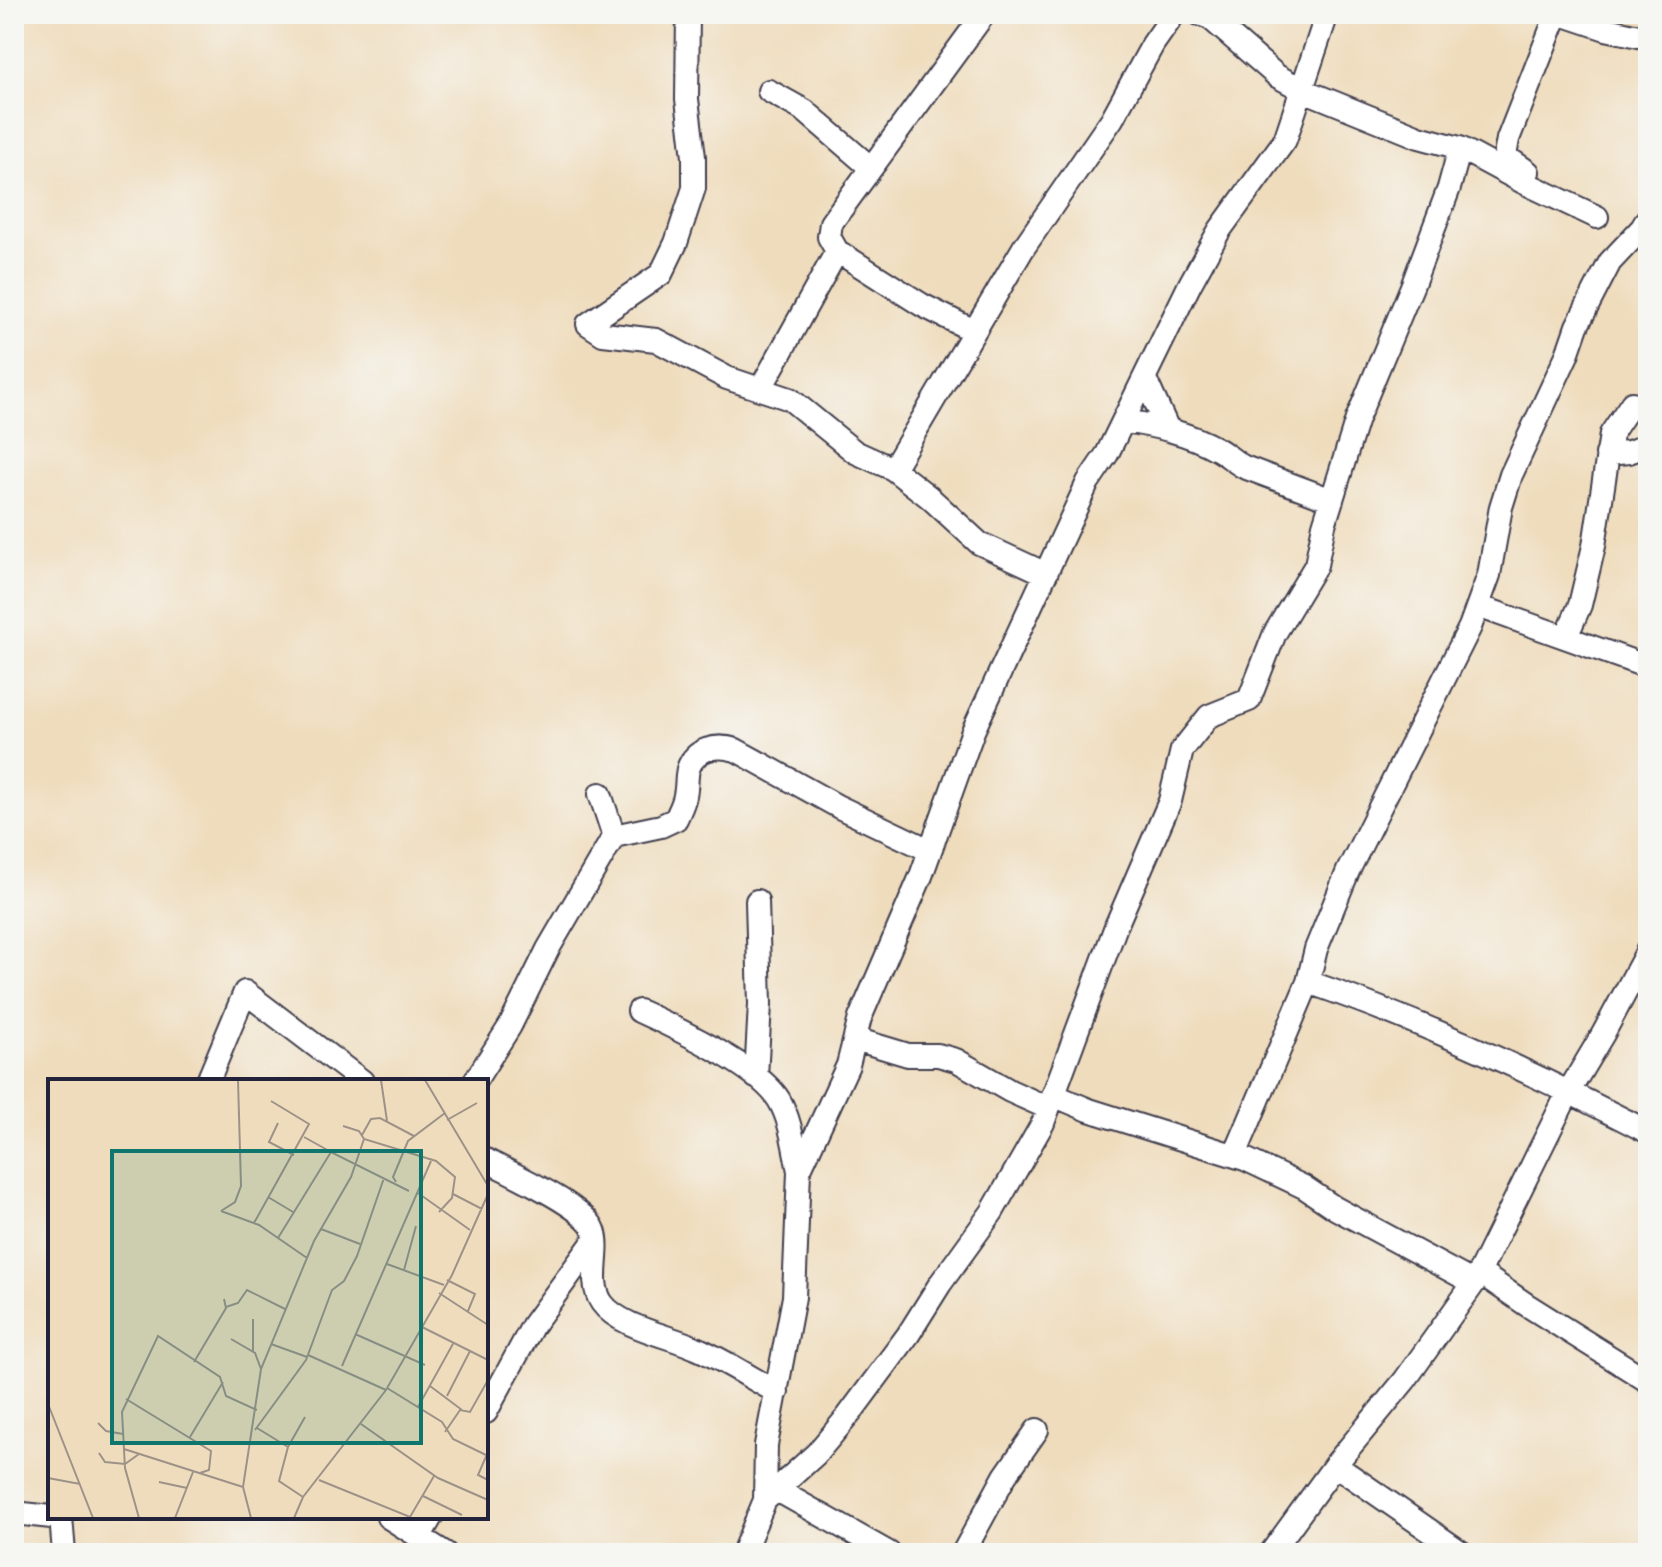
<svg xmlns="http://www.w3.org/2000/svg" width="1662" height="1567" viewBox="0 0 1662 1567" font-family="'Patrick Hand',sans-serif">
  <style>
    .lines { fill: none; stroke-linecap: round; stroke-linejoin: round }
    .minor-casing { stroke: #413e4e; stroke-width: 26 }
    .minor { stroke: #fff; stroke-width: 22 }
    .inset-road { fill: none; stroke: #9d9288; stroke-width: 2 }
    .view { fill: #0f766e; fill-opacity: 0.15; stroke: #0f766e; stroke-width: 4 }
    .inset-edge { fill: none; stroke: #22223b; stroke-width: 4 }
  </style>
  <rect width="100%" height="100%" fill="#f6f6f2"/>
  <filter id="ink" filterUnits="userSpaceOnUse"><feTurbulence type="fractalNoise" baseFrequency=".0125" numOctaves="2"/><feDisplacementMap in="SourceGraphic" scale="16" xChannelSelector="R" yChannelSelector="G"/><feConvolveMatrix kernelMatrix="1 2 1 2 8 2 1 2 1" color-interpolation-filters="sRGB"/></filter>
  <filter id="wash" filterUnits="userSpaceOnUse"><feTurbulence type="fractalNoise" baseFrequency=".006" numOctaves="4" result="noise"/><feDisplacementMap in="SourceGraphic" scale="32" xChannelSelector="R" yChannelSelector="G"/><feGaussianBlur stdDeviation="1.8" result="paint"/><feColorMatrix in="noise" values="0 0 0 0 0 0 0 0 0 0 0 0 0 0 0 0 0 1.4 0 .05"/><feComposite in="paint" operator="in"/></filter>
  <g filter="url(#wash)">
    <rect width="100%" height="100%" fill="#efdcbc"/>
  </g>
  <g filter="url(#ink)">
    <g class="lines">
      <!-- minor casing -->
      <g class="minor-casing">
        <path id="minor" d="M688,14l-1,85 7,58v31l-18,55 -15,31 -73,50 15,10 53,6 71,38 63,21 65,53 38,17 36,28 50,46 67,31
          M1199,14l11,4 67,58 26,14 116,47 41,11 63,34 74,35
          M1561,14l45,15 42,9
          M769,91l36,20 66,57
          M1528,172l-23,-16 3,-17 49,-125
          M974,331l-52,-26 -85,-54 -8,-14 2,-14 153,-209
          M1145,379l22,48
          M761,388l76,-137
          M1124,421c33,5 64,12 93,28 10,5 17,13 27,18l88,33
          M1607,454l22,-2 19,-7
          M893,469l131,-222 88,-128 41,-75 21,-30
          M1478,606l170,61
          M1566,637l14,-32 14,-59 17,-112 21,-31
          M614,836l47,-10 15,-7c3,-7 8,-16 9,-24 2,-8 1,-17 3,-26 7,-21 29,-25 48,-19l103,57 90,43
          M1308,982c117,40 230,93 340,150
          M639,1011c37,17 120,56 140,89 12,20 15,48 20,71
          M855,1039l53,16h30l18,5 54,31 38,17
          M756,1077l4,-73 -3,-103
          M208,1081l37,-89 117,89
          M475,1081l35,-55 38,-77 66,-113 -14,-42
          M1053,1095l36,15 156,49 59,28 31,21 139,75
          M1235,1155l73,-173 8,-33 32,-78 122,-244 19,-52 12,-68 10,-32 56,-120 10,-29 33,-64 32,-34 6,-10
          M486,1160c24,13 99,46 108,70 8,22 -7,51 8,73 17,24 68,33 94,45 28,12 55,30 81,44
          M1479,1272l48,33 121,76
          M486,1412l47,-87 62,-85
          M1335,1465l127,88
          M777,1490l112,63
          M765,1500l51,-46 32,-38 60,-81 32,-51 52,-72 51,-89 73,-197 54,-125 12,-51 27,-34 40,-16 26,-67 41,-68 8,-40 33,-106 56,-135 36,-96 11,-40
          M14,1513l47,5
          M61,1517l3,36
          M388,1517l57,36
          M420,1536l11,-19
          M743,1553l22,-53 1,-55 28,-148 5,-126 49,-106 12,-47 61,-142 52,-145 115,-249 19,-28 83,-170 29,-53 66,-91 42,-126
          M963,1553l42,-77 32,-46
          M1271,1553l64,-88 70,-85 69,-97 95,-192 34,-57 45,-84"/>
      </g>
      <!-- minor -->
      <use href="#minor" class="minor"/>
    </g>
  </g>
  <!-- overview -->
  <g transform="translate(48 1079)">
    <rect width="440" height="440" fill="#efdcbc"/>
    <path class="inset-road" d="M333,1l6,41M377,1l63,106M399,41l30,-17M230,44l-9,19 25,13M295,47l16,5 5,8 72,22 19,16 -3,21 -13,14M314,56l9,-16 9,-1 34,18M256,58l27,15M348,103l-3,-5 15,-36 37,-28M370,114l52,37M405,115l29,15M220,118l25,15M173,132l14,-9 6,-16 -3,-106M173,132l38,14 48,33M206,144l55,-99 -38,-23M273,150l39,15M230,159l53,-86 78,39M339,185l57,21M356,191l12,-44M399,201l28,14 -7,17M391,214l49,32M178,228l12,-4 9,-13 38,19M372,247l68,34M307,255l70,31M183,260l24,14 6,16M223,265l36,13M205,272v-32M260,276l78,35M146,283l32,-54 -2,-9M294,287l89,-205M382,307l32,24M339,309l55,34 11,17 33,16M399,317l23,-45M78,320l85,52 -2,19 -9,3M0,325l45,114M370,328l36,-65M50,344l8,8 17,3M313,345l77,54 50,22M209,349l31,19M207,351l51,-70 26,-70 12,-9 13,-25 27,-78M397,353l15,-22 10,2 18,-32M142,358l33,-55M76,370l119,38M440,373l-10,23 10,5M51,374l6,9 20,2 14,-10M0,399l32,6M271,401l91,37 24,-41M111,403l28,6M375,417l39,19M255,418l-24,-16 9,-34 17,-30M91,439l-14,-50 -3,-56 36,-76 62,41 6,19 31,14M127,439l18,-46M203,439l-8,-31 18,-118 53,-128 37,-64 13,-38M246,439l9,-21 83,-107 66,-115 36,-81"/>
    <path class="view" d="M64,72h309v292h-309z"/>
    <rect width="440" height="440" class="inset-edge"/>
  </g>
  <!-- margin -->
  <rect width="1662" height="1567" fill="none" stroke="#f6f6f2" stroke-width="48"/>
</svg>
